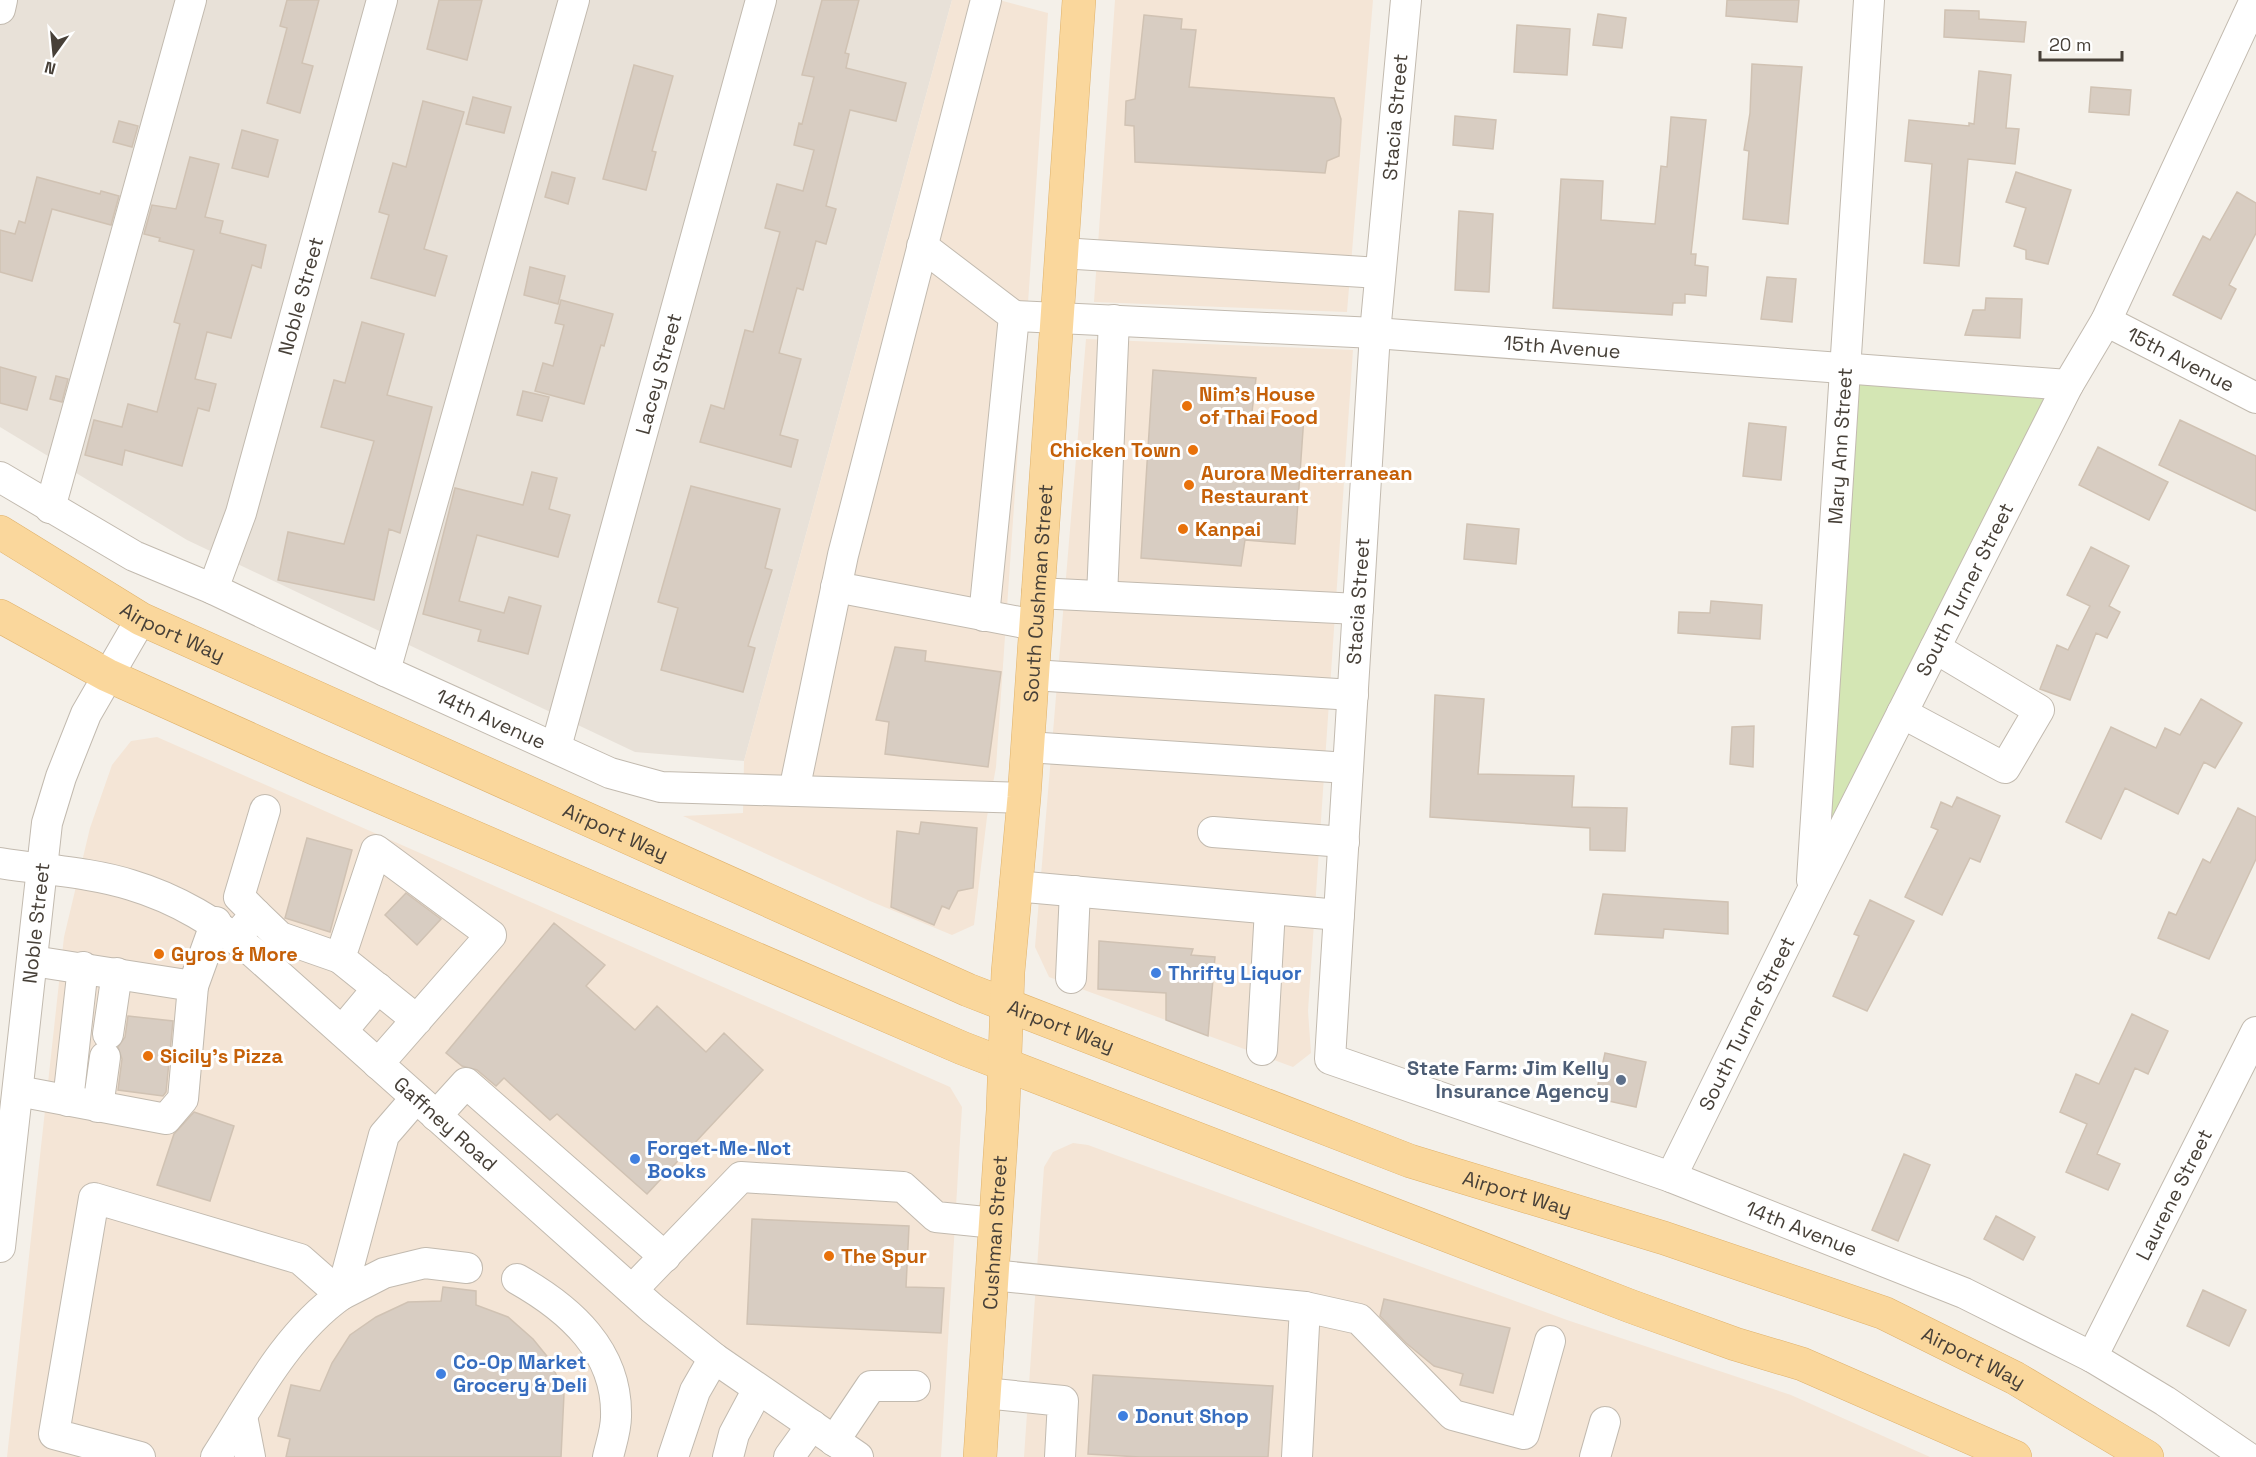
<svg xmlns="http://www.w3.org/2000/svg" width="2256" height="1457" viewBox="0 0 2256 1457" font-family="'Space Grotesk',sans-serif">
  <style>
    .residential { fill: #e8e1d8 }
    .commercial { fill: #f4e5d6 }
    .green { fill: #d4e6b4 }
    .building { fill: #d8cdc2; stroke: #d0c2b3; stroke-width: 1.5 }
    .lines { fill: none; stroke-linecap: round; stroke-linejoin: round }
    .minor-casing { stroke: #c2baaf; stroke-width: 32 }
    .major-casing { stroke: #dfb26c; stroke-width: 34 }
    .minor { stroke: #fff; stroke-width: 30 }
    .major { stroke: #fad79c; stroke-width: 33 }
    .food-dot { fill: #e8710a; stroke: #fff; stroke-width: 2 }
    .shop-dot { fill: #3f7fe0; stroke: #fff; stroke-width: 2 }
    .service-dot { fill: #5c6f8a; stroke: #fff; stroke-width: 2 }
    .labels { text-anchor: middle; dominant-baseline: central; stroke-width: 6; stroke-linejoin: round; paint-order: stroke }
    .street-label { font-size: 20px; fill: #474038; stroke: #fff }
    .food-label { font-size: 20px; font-weight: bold; fill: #c56008; stroke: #fff; text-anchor: start }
    .shop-label { font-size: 20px; font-weight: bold; fill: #366cbe; stroke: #fff; text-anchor: start }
    .service-label { font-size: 20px; font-weight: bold; fill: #4e5e75; stroke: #fff; text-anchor: end }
  </style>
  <rect width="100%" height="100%" fill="#f4f0e9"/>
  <!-- residential -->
  <path class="residential" d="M0,0h952l-208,761 -109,-9 -448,-212 -187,-113z"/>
  <!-- commercial -->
  <path class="commercial" d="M952,0h47l49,13 -52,754 -9,50 -13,108 -22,10 -82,-34 -187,-85 60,-3 1,-52z
    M1115,0h258l-26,312 -253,-10z
    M1086,339l267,11 -45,661 3,42 -18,14 -244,-90 -14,-30z
    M157,737l793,350 12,20 -21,350h-934l57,-520 26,-109 22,-63 19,-24z
    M1073,1143l15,2 479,175 224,75 139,62h-906l20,-290 9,-15z"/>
  <!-- green -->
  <path class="green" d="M1843,370l225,15 -256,506z"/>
  <!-- building -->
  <path class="building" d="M287,0h32l-17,63 11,3 -13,47 -33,-10 20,-75 -7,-2z
    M439,0h43l-15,60 -40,-11z
    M822,0h37l-14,53 4,1 -3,14 60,15 -10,38 -46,-11 -24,96 10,3 -10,35 -10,-3 -13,49 -6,-2 -18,65 22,6 -21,76 18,5 -7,27 -91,-25 11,-37 13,4 21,-79 8,2 27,-100 -15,-4 12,-44 26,7 11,-41 -20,-5 5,-22 3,1 12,-47 -12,-2z
    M1727,0h72l-2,22 -71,-6z
    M1945,10l34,1v8l47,3 -2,20 -80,-5z
    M1598,14l28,4 -4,30 -29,-3z
    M1144,15l38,4 -1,10 15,1 -7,57 145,11 7,21 -2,37 -12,5 -2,12 -190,-11 -1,-36 -9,-1 1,-24 9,-2z
    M1517,25l53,4 -3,46 -53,-3z
    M1752,64l50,3 -14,157 -45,-5 6,-68 -5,-1 6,-37z
    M634,65l39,11 -21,75 4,1 -10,38 -43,-11z
    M1979,71l32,4 -5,53 13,1 -4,35 -47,-5 -9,107 -35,-3 8,-99 -27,-3 4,-41 60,6v-3l5,1z
    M2091,87l40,3 -2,25 -40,-3z
    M473,97l38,10 -7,26 -38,-9z
    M423,101l41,11 -40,137 23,7 -12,40 -64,-18 18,-63 -10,-3 14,-49 13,4z
    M1455,116l41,4 -3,29 -40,-4z
    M1671,117l35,3 -15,134h5l-1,11 13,2 -2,29 -21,-2v9h-12l-1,12 -119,-7 8,-129 42,2 -2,39 54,4 6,-58 6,1z
    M119,121l19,5 -6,21 -19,-5z
    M242,130l36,10 -10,37 -36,-9z
    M190,157l29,7 -14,53 18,4 -3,12 46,12 -5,23 -9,-3 -21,73 -24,-6 -12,47 21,5 -7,27 -11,-3 -16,58 -57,-16 -3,15 -37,-10 9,-35 28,7 6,-23 29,8 23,-88 -6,-2 20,-72 -35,-9 1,-3 -16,-4 8,-29 24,4z
    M552,172l23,6 -7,26 -23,-7z
    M2016,172l55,18 -23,74 -22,-5v-9l-12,-4 12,-38 -20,-6z
    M37,177l63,17 1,-3 18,5 -8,29 -59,-16 -20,72 -32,-9v-42l15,4 4,-13 6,2z
    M2237,192l19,11v30l-27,52 7,4 -15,30 -48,-24 30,-59 7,4z
    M1459,211l34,3 -4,78 -34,-2z
    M530,267l35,9 -7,28 -34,-9z
    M1767,277l29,2 -4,43 -31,-3z
    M1986,298l36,1 -2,39 -55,-3 8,-25h12z
    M561,300l52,14 -9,32 -3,-1 -17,59 -49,-13 8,-28 10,3 11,-41 -9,-2z
    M362,322l42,12 -17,61 45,12 -32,126 -11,-4 -15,71 -96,-20 10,-48 56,12 30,-103 -53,-14 13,-47 11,3z
    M0,367l36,10 -9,33 -27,-7z
    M1153,370l103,8 -4,34 52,4 -9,128 -50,-4 -4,26 -100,-8z
    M56,376l12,3 -6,23 -12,-3z
    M523,391l26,6 -7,24 -25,-6z
    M2180,420l76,36v55l-97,-46z
    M1749,423l37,4 -5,53 -38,-4z
    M2098,447l70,35 -19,38 -70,-35z
    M532,472l25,6 -8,31 21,6 -12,42 -81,-22 -18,66 45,12 5,-16 32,9 -13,48 -50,-13 3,-11 -58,-16 32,-126 68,17z
    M691,486l89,23 -15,59 7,2 -24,76 7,2 -12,44 -82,-22 17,-62 -20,-6z
    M1467,524l52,5 -3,35 -52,-5z
    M2091,547l38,19 -20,40 11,6 -13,26 -11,-5 -26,67 -30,-11 17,-44 11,5 22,-44 -23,-11z
    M1711,601l51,4 -2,34 -82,-6 1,-21 31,1z
    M895,647l31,4 -1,10 76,11 -13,95 -103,-13 4,-32 -13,-2z
    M1435,695l49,4 -6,75 96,2 -2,31 55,1 -2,43 -35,-1v-22l-160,-11z
    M2201,699l41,24 -27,45 -11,-6 -26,52 -53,-26 -24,51 -35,-17 45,-95 45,21 9,-20 15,7z
    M1754,726l-1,41 -23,-3 2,-37z
    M1957,797l43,19 -20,46 -10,-4 -28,57 -37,-18 33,-67 -7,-3 10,-25 11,5z
    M2238,808l18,9v42l-47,100 -51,-21 11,-26 7,3 27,-56 7,4z
    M921,822l56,6 -4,60 -15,3 -9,18 -7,-3 -8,19 -43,-18 6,-76 22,3z
    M307,838l45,12 -22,82 -45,-14z
    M406,893l35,26 -24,26 -32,-30z
    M1603,894l125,8v32l-64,-5 -1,9 -68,-4z
    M1870,900l44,21 -47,90 -34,-15 26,-60 -5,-2z
    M554,923l51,42 -19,21 49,44 22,-24 49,46 18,-19 39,37 -116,124 -90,-80 -7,6 -46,-42 -8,8 -19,-16 -15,-4 -16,-13z
    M1099,941l94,8 -2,6 24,2 -7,79 -42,-16v-27l-68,-4z
    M2132,1014l36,17 -20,43 -13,-6 -38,86 23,10 -12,26 -42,-18 21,-48 -27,-12 16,-38 23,10z
    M128,1016l45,5 -7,71 -3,4 -45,-6 4,-31 -4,-12 7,-10z
    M1605,1053l41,9 -10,45 -41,-9z
    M194,1112l40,14 -24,75 -53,-16 17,-51z
    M1904,1154l26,11 -32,76 -26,-11z
    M1996,1216l39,21 -12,23 -39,-21z
    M752,1219l157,7 -3,61 38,1 -3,45 -194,-9z
    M443,1287l33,4v14l32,12 25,22 17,21 14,34 -3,63h-275l4,-18 -12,-3 13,-51 29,6 12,-28 18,-28 26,-18 32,-15 33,-1z
    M2203,1290l43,20 -17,36 -42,-20z
    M1384,1299l126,29 -17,65 -33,-8 3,-11 -29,-8 -28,-23 -26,-27z
    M1093,1375l180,11 -5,71h-128l-52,-3z"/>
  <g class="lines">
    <!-- minor casing -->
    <g class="minor-casing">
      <g id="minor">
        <path id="s1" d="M1406,0l-31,333 -45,726 341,118 293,116 128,64 73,44 82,56"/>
        <path d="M0,9l2,-9"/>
        <path d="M922,246l92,70 -30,300"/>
        <path d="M1061,253l319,20"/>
        <path id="s2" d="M1014,316l361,17 693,52"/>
        <path id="s3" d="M2106,321l150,77"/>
        <path id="s4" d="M0,477l134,79 79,33 172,82 225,102 51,14 363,11"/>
        <path d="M50,508l141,-508"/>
        <path d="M836,587l199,38"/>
        <path id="s5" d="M213,589l28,-76 141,-513"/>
        <path d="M1037,593l321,16"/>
        <path d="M1102,596l12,-276"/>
        <path d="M385,671l189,-671"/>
        <path d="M1032,675l321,20"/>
        <path d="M1902,713l103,55 34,-58 -104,-62"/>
        <path id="s6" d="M556,747l205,-747"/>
        <path d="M1027,747l321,21"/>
        <path d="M794,791l49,-236 143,-555"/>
        <path d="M1213,832l131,10"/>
        <path id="s7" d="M0,863c43,7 90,9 131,22 47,14 85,38 123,68l399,356 61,49 144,99"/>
        <path id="s8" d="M1812,880l57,-880"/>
        <path d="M1015,886l324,29"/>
        <path d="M256,914l-17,-17 26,-87"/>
        <path d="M235,938l21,-24 24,23 60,21"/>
        <path d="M33,961l160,25 23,-64"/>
        <path d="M1071,978l4,-87"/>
        <path d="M342,1031l36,-43"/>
        <path d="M108,1034l9,-61"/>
        <path d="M1262,1050l8,-141"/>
        <path d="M378,1064l113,-129 -115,-85 -36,108 77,62"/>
        <path d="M18,1091l148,28 17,-20 10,-113"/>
        <path d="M416,1098l-32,37 -43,160 43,-22 41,-10 42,5"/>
        <path d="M68,1101l15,-134"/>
        <path d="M98,1107l7,-50"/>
        <path d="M436,1116l30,-33 199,174"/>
        <path id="s9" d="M1671,1177l141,-286 256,-506 38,-64 149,-321"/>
        <path id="s10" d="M0,1247l47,-424 14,-46 25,-63 55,-95"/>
        <path d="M992,1275l313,32 54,12 94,96 71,19 26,-93"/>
        <path d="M517,1279c53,30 101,72 99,138 0,13 -5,27 -8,40"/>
        <path d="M632,1290l109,-113 162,10 33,30 59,6"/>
        <path id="s11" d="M2092,1357l164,-325"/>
        <path d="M984,1393l79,8 -3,56"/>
        <path d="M242,1416l8,41"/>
        <path d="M834,1441l37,-55h44"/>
        <path d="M140,1457l-86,-23 40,-236 206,61 41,36c-55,39 -89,106 -125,162"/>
        <path d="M673,1457l22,-66 19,-33"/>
        <path d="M728,1457l6,-23 24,-45"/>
        <path d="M789,1457l23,-32"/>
        <path d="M1297,1457l8,-150"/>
        <path d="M1595,1457l10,-35"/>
      </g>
    </g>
    <!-- major casing -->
    <g class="major-casing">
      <g id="major">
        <path id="s12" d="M0,532l141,87 827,371 442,171 254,77 220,75 131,65 132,79"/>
        <path d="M0,616l107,59 209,94 646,279 668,258 105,38 67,20 213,93"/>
        <path id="s13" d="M980,1457l23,-347 5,-138 16,-174 55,-798"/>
      </g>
    </g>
    <!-- minor -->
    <use href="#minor" class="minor"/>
    <!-- major -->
    <use href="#major" class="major"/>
  </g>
  <!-- markers -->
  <g class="food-dot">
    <circle cx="1187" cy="406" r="6"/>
    <circle cx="1193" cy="450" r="6"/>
    <circle cx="1189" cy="485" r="6"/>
    <circle cx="1183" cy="529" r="6"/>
    <circle cx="159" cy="954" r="6"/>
    <circle cx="148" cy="1056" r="6"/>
    <circle cx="829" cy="1256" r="6"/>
  </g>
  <g class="shop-dot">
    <circle cx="1156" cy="973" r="6"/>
    <circle cx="635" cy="1159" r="6"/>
    <circle cx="441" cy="1374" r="6"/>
    <circle cx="1123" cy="1416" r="6"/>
  </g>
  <circle class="service-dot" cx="1621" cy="1080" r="6"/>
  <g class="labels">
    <!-- street labels -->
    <g class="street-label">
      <text transform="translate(1395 117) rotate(-85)">Stacia Street</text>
      <text stroke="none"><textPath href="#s5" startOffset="306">Noble Street</textPath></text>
      <text stroke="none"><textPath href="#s2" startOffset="549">15th Avenue</textPath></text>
      <text stroke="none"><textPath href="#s3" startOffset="84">15th Avenue</textPath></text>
      <text stroke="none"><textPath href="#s6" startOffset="387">Lacey Street</textPath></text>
      <text stroke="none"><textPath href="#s8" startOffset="435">Mary Ann Street</textPath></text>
      <text stroke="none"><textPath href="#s9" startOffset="657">South Turner Street</textPath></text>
      <text stroke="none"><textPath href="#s13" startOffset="866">South Cushman Street</textPath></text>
      <text transform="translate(1358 601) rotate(-86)">Stacia Street</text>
      <text stroke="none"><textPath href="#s12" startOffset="200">Airport Way</textPath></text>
      <text stroke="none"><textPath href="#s4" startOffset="548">14th Avenue</textPath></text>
      <text stroke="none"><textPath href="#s12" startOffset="686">Airport Way</textPath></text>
      <text stroke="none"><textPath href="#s10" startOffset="326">Noble Street</textPath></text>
      <text stroke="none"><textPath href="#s9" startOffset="171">South Turner Street</textPath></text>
      <text stroke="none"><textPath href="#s12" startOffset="1172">Airport Way</textPath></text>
      <text stroke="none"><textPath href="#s7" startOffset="531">Gaffney Road</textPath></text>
      <text stroke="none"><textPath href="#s12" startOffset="1658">Airport Way</textPath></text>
      <text stroke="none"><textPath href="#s11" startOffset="182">Laurene Street</textPath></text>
      <text stroke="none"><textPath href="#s1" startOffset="1563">14th Avenue</textPath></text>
      <text stroke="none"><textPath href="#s13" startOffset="225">Cushman Street</textPath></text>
      <text stroke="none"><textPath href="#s12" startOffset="2144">Airport Way</textPath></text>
    </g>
    <!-- food labels -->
    <g class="food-label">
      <text x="1199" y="394">Nim's House<tspan x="1199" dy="23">of Thai Food</tspan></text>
      <text x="1181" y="450" text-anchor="end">Chicken Town</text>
      <text x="1201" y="473">Aurora Mediterranean<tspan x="1201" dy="23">Restaurant</tspan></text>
      <text x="1195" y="529">Kanpai</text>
      <text x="171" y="954">Gyros &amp; More</text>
      <text x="160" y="1056">Sicily's Pizza</text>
      <text x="841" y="1256">The Spur</text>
    </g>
    <!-- shop labels -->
    <g class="shop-label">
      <text x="1168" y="973">Thrifty Liquor</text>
      <text x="647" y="1148">Forget-Me-Not<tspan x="647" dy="23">Books</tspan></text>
      <text x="453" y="1362">Co-Op Market<tspan x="453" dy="23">Grocery &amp; Deli</tspan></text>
      <text x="1135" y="1416">Donut Shop</text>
    </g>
    <!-- service labels -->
    <g class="service-label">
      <text x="1609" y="1068">State Farm: Jim Kelly<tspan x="1609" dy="23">Insurance Agency</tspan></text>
    </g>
  </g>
  <!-- north arrow -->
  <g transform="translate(54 54) rotate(195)" stroke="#ffffff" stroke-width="4.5" paint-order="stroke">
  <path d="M0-4.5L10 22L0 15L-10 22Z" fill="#474038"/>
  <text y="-9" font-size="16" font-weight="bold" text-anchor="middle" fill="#474038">N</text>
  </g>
  <!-- scale -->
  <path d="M2040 51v9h82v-9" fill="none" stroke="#474038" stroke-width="3"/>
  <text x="2049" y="51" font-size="18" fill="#474038" stroke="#ffffff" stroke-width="4.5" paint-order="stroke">20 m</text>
</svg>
